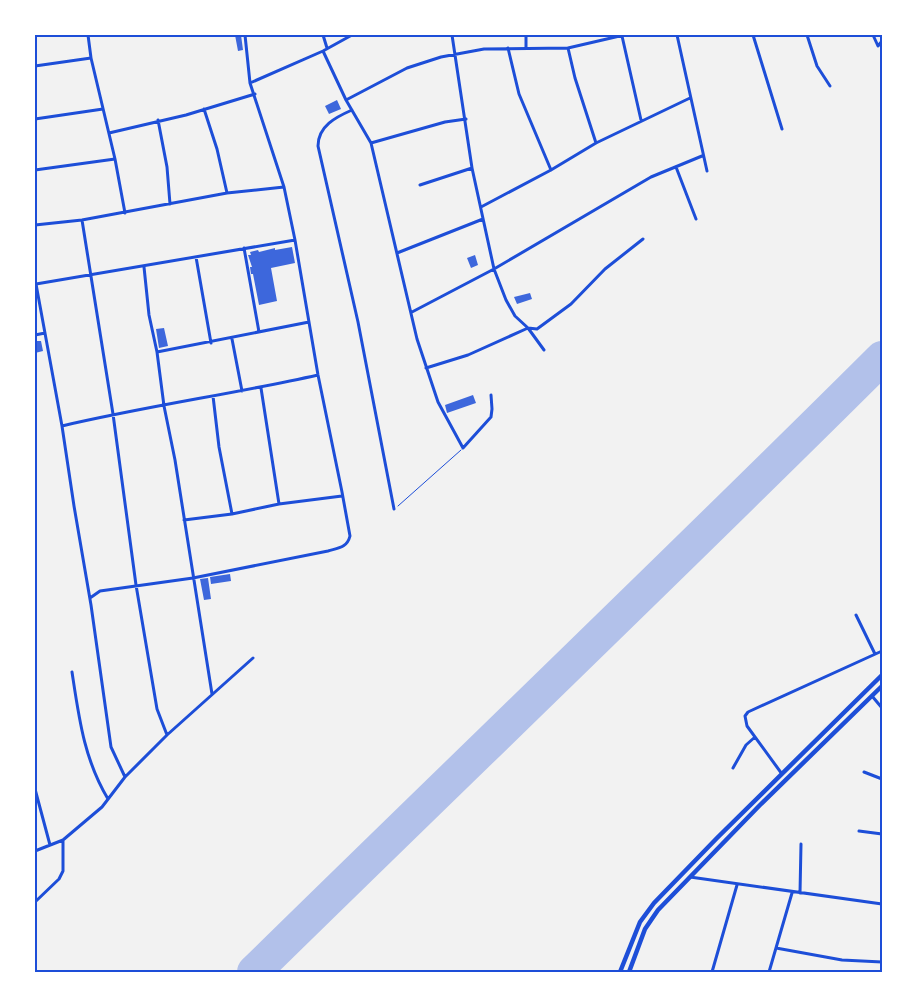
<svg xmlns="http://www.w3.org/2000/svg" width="917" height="1007" viewBox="0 0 917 1007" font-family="'Fira Sans Condensed',sans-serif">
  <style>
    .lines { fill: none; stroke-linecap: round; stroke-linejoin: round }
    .runway { stroke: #b2c1ea; stroke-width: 34 }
    .building { fill: #3d67dc }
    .path { stroke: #1d4ed8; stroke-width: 1 }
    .minor { stroke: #1d4ed8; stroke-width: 3 }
    .secondary { stroke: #1d4ed8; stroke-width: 4.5 }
    .neatline { fill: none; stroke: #1d4ed8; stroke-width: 2 }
  </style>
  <rect width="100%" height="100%" fill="#f2f2f2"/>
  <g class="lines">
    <!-- runway -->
    <path class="runway" d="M254,972c209,-205 420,-407 628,-614"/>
  </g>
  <!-- building -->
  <path class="building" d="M235,35h6l2,15 -5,1z
    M337,100l4,9 -12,5 -4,-8z
    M292,247l3,16 -24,5 6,33 -18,4 -6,-31h-2l-1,-7h2l-4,-12h3l-1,-3 8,-2 1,2 16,-4v2z
    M475,255l3,10 -7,3 -4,-10z
    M530,293l2,6 -15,5 -3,-7z
    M164,328l4,18 -9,2 -3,-19z
    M35,341h6l2,10 -8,2z
    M473,395l3,8 -29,10 -2,-8z
    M230,574l1,7 -20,3 -1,-7z
    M208,578l3,21 -7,1 -4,-21z"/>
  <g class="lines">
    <!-- path -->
    <path class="path" d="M398,506l63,-56"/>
    <!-- minor -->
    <path class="minor" d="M88,35l3,23 24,101 10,54
      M323,35l4,13
      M452,35l20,133 22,101 12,31 9,16 13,12 16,22
      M677,35l30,136
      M753,35l29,94
      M807,35l10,31 13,20
      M873,35l5,11 4,-5
      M622,36l19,84
      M508,48l11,46 32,76
      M526,48v-13
      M568,48l7,30 21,65
      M323,51l23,49 25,43 46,196 21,63 25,46 28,-31 1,-8 -1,-14
      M35,66l56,-8
      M250,83l73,-32 29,-16
      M346,100l61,-32 34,-11 43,-8 84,-1 56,-13
      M204,109l13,40 10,44
      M352,110c-16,7 -34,16 -34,36l40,176 36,187
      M35,119l68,-10
      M158,120l9,47 3,37
      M109,133l77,-18 69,-21
      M371,143l74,-21 21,-3
      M676,167l20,52
      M35,170l80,-11
      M420,185l52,-17
      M481,207l70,-37 45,-27 94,-45
      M82,220l31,194 23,171 21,124 10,26
      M35,225l47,-5 145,-27 57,-6
      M244,248l15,84
      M397,253l86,-34
      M196,257l15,86
      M144,267l5,48 8,37 7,54 11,54 37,234
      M36,284l26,142 12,80 17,99 20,142 14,30
      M36,284l259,-44
      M412,312l82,-43 157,-92 51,-21
      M35,335l10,-2
      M232,339l10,52
      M157,352l152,-30
      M426,368l42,-13 60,-27 9,1 34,-25 34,-35 38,-30
      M261,388l18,116
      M213,396l6,51 13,67
      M62,426c85,-20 171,-32 256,-51
      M184,520l48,-6 47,-10 63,-8
      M90,598l10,-7 93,-13 135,-27c10,-3 19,-3 22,-15l-8,-44 -24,-117 -23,-135 -11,-53 -34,-104 -5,-48
      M856,615l19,39
      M72,672c7,46 12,87 36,127
      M872,696l10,12
      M733,768l13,-23 9,-8
      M864,772l18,7
      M782,774l-35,-48 -2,-10 3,-4 134,-61
      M35,789l15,56
      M859,831l23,3
      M35,851l28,-11 39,-33 23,-30 42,-42 86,-77
      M690,877l192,27
      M800,893l1,-49
      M35,902l24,-23 4,-8v-31
      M776,948l66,12 40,2
      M712,972l25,-87
      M769,972l23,-79"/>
    <!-- secondary -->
    <path class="secondary" d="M620,972l20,-50 14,-19 63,-65 165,-163
      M629,972l16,-43 13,-19 102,-105 122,-119"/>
  </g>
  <!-- border -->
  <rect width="917" height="1007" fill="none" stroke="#ffffff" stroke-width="72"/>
  <rect x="36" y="36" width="845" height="935" class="neatline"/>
</svg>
